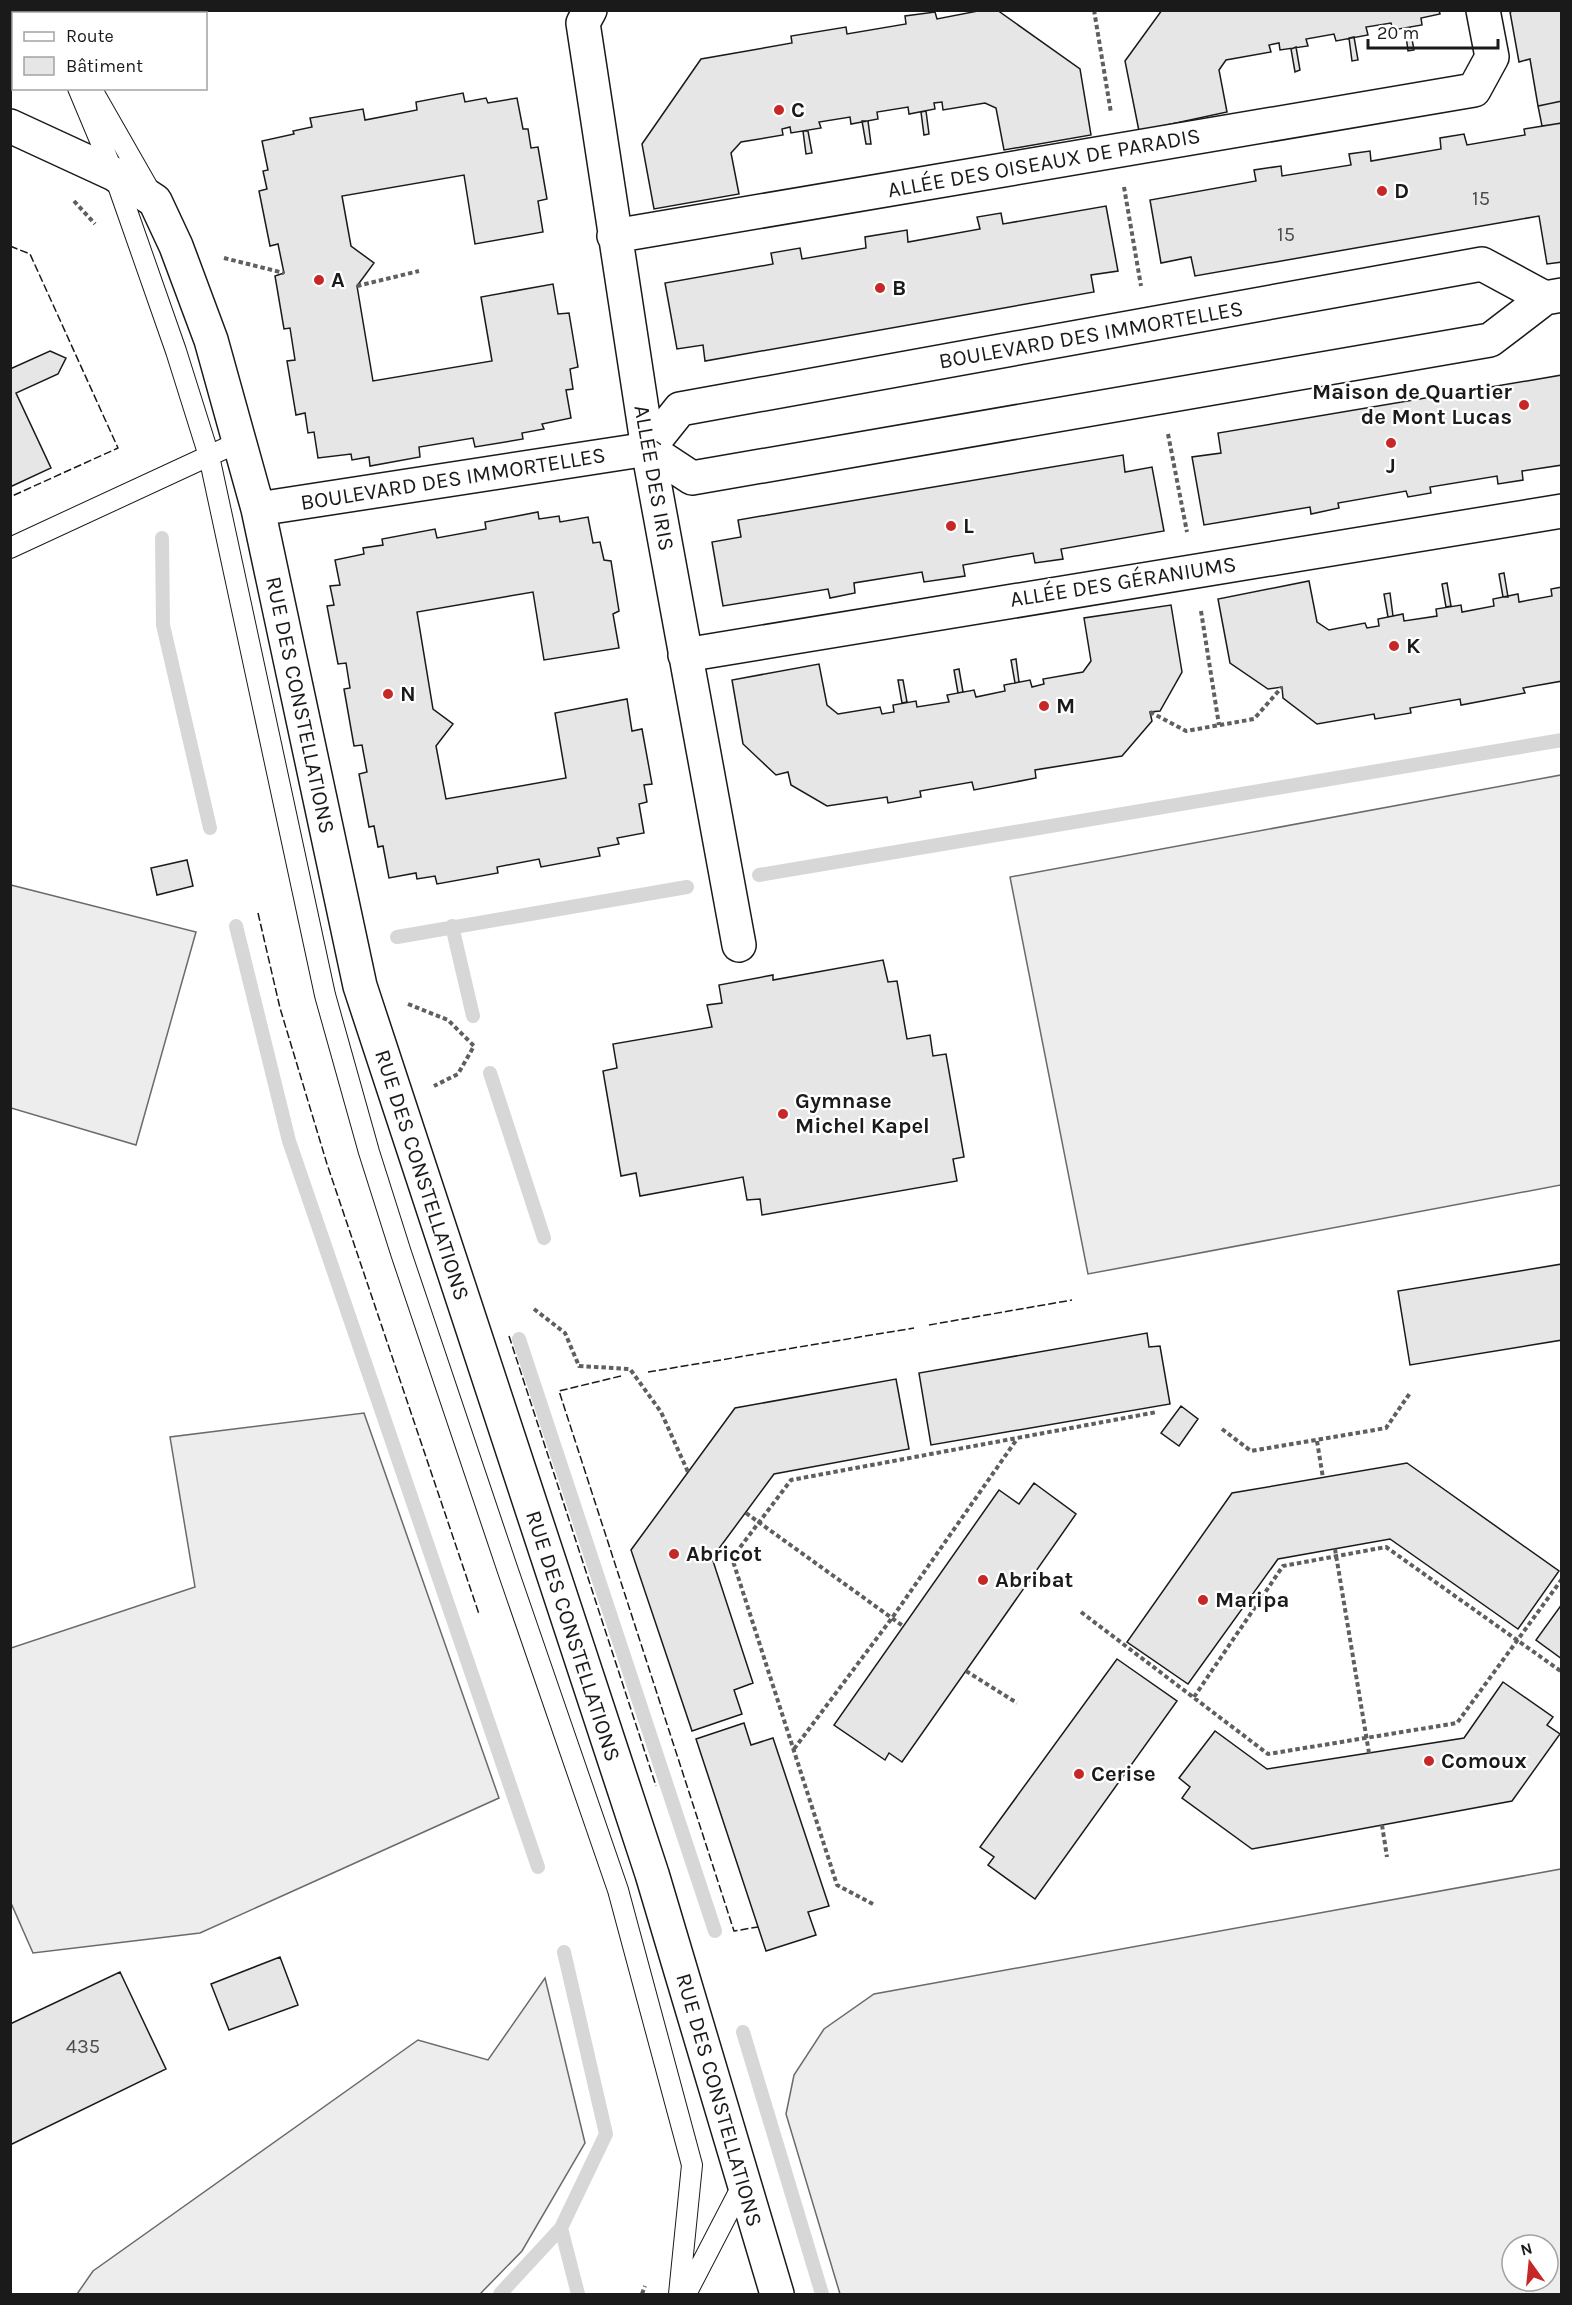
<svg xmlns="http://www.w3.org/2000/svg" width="1572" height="2305" viewBox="0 0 1572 2305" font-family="Karla,sans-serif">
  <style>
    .built { fill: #ededed; stroke: #6a6a6a; stroke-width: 1.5; fill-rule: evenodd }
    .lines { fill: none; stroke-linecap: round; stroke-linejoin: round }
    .stream { stroke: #d7d7d7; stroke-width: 14 }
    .building { fill: #e6e6e6; stroke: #1a1a1a; stroke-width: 1.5 }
    .lane-casing { stroke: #1a1a1a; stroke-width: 22 }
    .street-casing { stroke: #1a1a1a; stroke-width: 36 }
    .path { stroke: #5f5f5f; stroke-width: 4; stroke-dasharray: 4.5 3; stroke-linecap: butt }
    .lane { stroke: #fff; stroke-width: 20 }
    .street { stroke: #fff; stroke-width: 33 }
    .fence { stroke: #1a1a1a; stroke-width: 1.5; stroke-dasharray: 8 3; stroke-linecap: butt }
    .poi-dot { fill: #c62828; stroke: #fff; stroke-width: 2 }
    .labels { text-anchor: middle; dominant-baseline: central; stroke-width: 4.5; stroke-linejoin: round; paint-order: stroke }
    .number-label { font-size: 20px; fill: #4d4d4d }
    .poi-label { font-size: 22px; font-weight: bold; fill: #1a1a1a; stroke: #fff; text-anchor: start }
    .street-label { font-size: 22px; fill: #1a1a1a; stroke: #fff }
  </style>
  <rect width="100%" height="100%" fill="#fff"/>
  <!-- built -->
  <path class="built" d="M1561,775v410l-473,89 -78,-397z
    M11,885l185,47 -60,213 -125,-37z
    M364,1413l135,385 -299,135 -167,20 -22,-50v-255l184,-61 -25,-150z
    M1561,1869v425h-721l-54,-180 8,-39 30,-46 50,-35zM1512,2245h36v36h-36z
    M545,1978l40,165 -63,108 -42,43h-403l16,-23 325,-231 70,20z"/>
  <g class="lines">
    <!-- stream -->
    <path class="stream" d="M162,538l1,87 47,203
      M759,875l803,-135
      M236,926l53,215 249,726
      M452,926l21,90
      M397,937l290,-50
      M490,1073l54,165
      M519,1339l196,592
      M743,2032l79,262
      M561,2228l17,66
      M500,2294l61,-66 45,-94 -42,-182"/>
  </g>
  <!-- building -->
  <path class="building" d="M983,10h14l83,59 11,66 -87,15 -8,-42 -11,-5 -42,7 -1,-8 -8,1 1,6 -26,5 -1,-7 -31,5 1,7 -27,5 -1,-7 -31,5 2,6 -30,5 -1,-6 -8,2 1,6 -42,7 -10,11 8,41 -85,15 -12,-65 59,-85 91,-16 -1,-7 55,-9 1,7 59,-10 -1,-8 30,-4 2,7z
    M1162,10h277l1,4 -19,4 1,7 -29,5 -2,-7 -25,4 2,8 -32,6 -2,-7 -28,5 2,7 -28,4 -1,-7 -10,2 2,7 -45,8 -7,10 8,42 -88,19 -14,-70z
    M1516,10h46v91l-24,5 -8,-47 -11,3 -9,-50z
    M1405,28h5l4,22 -6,1z
    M1354,37l4,23 -6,1 -3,-23z
    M1296,47l4,23 -5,2 -4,-23z
    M463,93l2,9 21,-4 2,5 29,-5 6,31h5l3,19 7,-1 9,52 -9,2 5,31 -68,12 -11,-69 -122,21 9,50 23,17 -17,23 16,95 119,-20 -11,-64 72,-13 5,30 11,-1 9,54 -8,2 3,20 -7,1 5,28 -29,6 2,5 -22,4 1,6 -48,8 -2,-9 -54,9 1,10 -50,9 -1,-9 -17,3 -1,-6 -33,4 -4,-26 -6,1 -3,-20 -9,2 -9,-54 8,-1 -5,-32 -6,1 -9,-53 9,-3 -6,-29 -8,2 -11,-55 8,-2 -4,-18 5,-1 -6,-29 32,-7 -1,-3 19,-4 -2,-9 53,-9 2,11 52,-10 -1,-8z
    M1562,101v22l-20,3 -4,-20z
    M926,111l3,23 -5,1 -3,-23z
    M862,121h6l3,23h-5z
    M1562,123v139l-15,2 -8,-48 -344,60 -4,-19 -30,6 -11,-63 106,-19 -2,-11 27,-4 1,10 69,-11 -2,-11 21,-3 1,10 70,-12 -1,-11 24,-4 3,11 58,-10 -1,-6z
    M803,131h5l4,22 -6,1z
    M1106,206l12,65 -27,4 3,17 -389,69 -2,-16 -26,4 -12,-66 108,-19 -2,-11 29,-5 2,11 64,-11 -1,-11 42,-7 1,12 72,-13 -3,-12 24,-4 2,11z
    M50,351l16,7 -8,16 -42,19 35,75 -41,19v-118z
    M1562,375v90l-40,6 1,9 -25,4 -1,-8 -67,11 1,6 -23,4 -2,-6 -68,12 1,5 -28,6 -1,-7 -106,18 -12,-68 29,-4 -3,-20z
    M1123,455l2,17 27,-5 12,64 -103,18 2,10 -28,4 -2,-10 -70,12 2,11 -41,6 -2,-10 -68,11 1,10 -25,5 -2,-9 -105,17 -11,-64 29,-5 -3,-17z
    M538,512l1,7 20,-3 1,6 28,-5 5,26 7,-1 4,18 7,1 8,50 -6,3 6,34 -75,12 -11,-68 -116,20 16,97 20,15 -17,22 10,53 120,-21 -11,-65 72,-14 5,32 10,-2 10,55 -8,1 3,17 -8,2 5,29 -27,5 2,6 -21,4 2,8 -59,11 -2,-8 -42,8 1,6 -61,11 -2,-8 -18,3 -1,-6 -27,5 -6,-32 -5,1 -4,-21 -5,1 -10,-53 8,-2 -5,-27 -8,1 -10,-57 6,-1 -4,-25 -8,1 -11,-58 7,-1 -4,-19 10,-1 -5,-25 29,-6 -1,-6 20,-3 -1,-6 53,-10 2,9 49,-9 -1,-7z
    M1504,573l4,24h-5l-4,-23z
    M1309,581l8,41 12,8 36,-7 2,5 12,-2 -1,-7 25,-5 1,7 33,-5 -1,-7 25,-4 1,7 32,-6 -1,-7 25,-5 1,8 33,-6 -1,-7 11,-2v94l-39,7 2,5 -64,12 -1,-6 -50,9 1,5 -36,6 -1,-5 -57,10 -34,-26 -1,-11 -14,2 -38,-26 -12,-64z
    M1447,583l4,23 -5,1 -4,-23z
    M1390,593l3,23 -5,1 -4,-23z
    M1171,605l11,67 -22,39 -10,1 2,9 -30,35 -87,14 1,8 -62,12 -2,-8 -52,9 1,6 -33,6 -1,-6 -60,9 -36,-21 -3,-13 -12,3 -33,-31 -11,-64 87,-16 8,41 11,9 42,-7 2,7 12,-2 -1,-7 23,-4 1,6 32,-5 -2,-7 27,-5 2,7 29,-6 -1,-6 26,-5 2,7 12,-3 -1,-5 40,-7 8,-11 -7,-43z
    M1016,659l3,23 -4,1 -4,-23z
    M959,669l4,23 -5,1 -4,-23z
    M898,680h5l4,22 -5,1z
    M187,860l6,26 -36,9 -6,-27z
    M883,960l5,22 9,-1 10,58 23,-4 3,21 13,-2 18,103 -11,2 4,22 -195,34 -2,-16 -13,1 -4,-23 -103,19 -4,-23 -15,3 -18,-105 14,-3 -4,-24 99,-17 -5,-22 15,-2 -3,-18 54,-10v5z
    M1562,1264v76l-152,25 -12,-74z
    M1147,1333l2,14 11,-1 10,58 -239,41 -12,-72z
    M896,1379l13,70 -135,25 -62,84 41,125 -19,7 8,24 -50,17 -61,-181 104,-142z
    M1181,1406l17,13 -19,27 -18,-13z
    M1407,1463l152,108 -41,58 -128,-90 -112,20 -90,125 -61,-42 105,-149z
    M1034,1483l42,31 -174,248 -13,-9 -4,7 -51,-35 165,-235 20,14z
    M1562,1604v55l-26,-19z
    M1117,1659l60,42 -142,198 -47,-34 6,-8 -14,-10z
    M1503,1682l50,35 -6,8 13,9 -48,67 -260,48 -70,-51 8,-11 -11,-9 36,-47 52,38 197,-31z
    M744,1723l7,22 22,-7 56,168 -21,6 8,23 -50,16 -70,-212z
    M280,1957l18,48 -69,25 -18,-46z
    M120,1972l46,97 -156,76v-121z"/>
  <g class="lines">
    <!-- lane casing -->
    <g class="lane-casing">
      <path id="lane" d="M47,10l1,4
        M78,88l36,86 62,177 33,105 116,539 44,157 32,101 106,315 111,322 74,275 -13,129
        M91,88l60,105
        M10,548l231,-107
        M686,2294l57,-110"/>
    </g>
    <!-- street casing -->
    <g class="street-casing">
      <path id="street" d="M590,10l-7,13 65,426 91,496
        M10,126l104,48 41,27 21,45 35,94 47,169 102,477 292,888 125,420
        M614,236l860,-146 18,-33 -9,-47
        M648,449l32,-40 802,-145 63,34
        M258,509l390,-60 44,29 798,-138 55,-42 17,-3
        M685,655l877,-144"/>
    </g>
    <!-- path -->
    <path class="path" d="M1094,10l17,103
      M1124,187l17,99
      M74,201l21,23
      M224,258l60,15
      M357,286l62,-15
      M1168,434l19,98
      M1201,611l18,114
      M1150,712l36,19 68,-12 28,-32
      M408,1004l40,16 26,26 -16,28 -24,12
      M534,1309l31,24 14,33 51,3 31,43 27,60
      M1222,1429l29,22 135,-23 24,-35
      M1317,1441l6,37
      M746,1513l157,113
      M1335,1549l34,204
      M1081,1612l187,142 189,-31 105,-144
      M966,1671l51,32
      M1194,1697l89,-131 103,-19 176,125
      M794,1749l98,-131 125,-179
      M1382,1825l5,32
      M873,1904l-36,-19 -105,-327 59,-78 366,-68
      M642,2294l3,-8"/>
    <!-- lane -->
    <use href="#lane" class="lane"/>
    <!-- street -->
    <use href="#street" class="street"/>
    <!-- fence -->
    <path class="fence" d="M10,246l20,8 88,194 -108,49
      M258,913l22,95 47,156 152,450
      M929,1325l143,-25
      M509,1336l147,450
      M648,1372l266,-44
      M621,1376l-62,15 175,540 24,-4"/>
  </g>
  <!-- markers -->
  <g class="poi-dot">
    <circle cx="779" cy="110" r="6"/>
    <circle cx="1382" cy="191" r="6"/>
    <circle cx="319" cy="280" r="6"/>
    <circle cx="880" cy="288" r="6"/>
    <circle cx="1524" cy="405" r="6"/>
    <circle cx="1391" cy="443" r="6"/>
    <circle cx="951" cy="526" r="6"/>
    <circle cx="1394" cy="646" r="6"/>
    <circle cx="388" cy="694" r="6"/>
    <circle cx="1044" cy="706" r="6"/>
    <circle cx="783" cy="1114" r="6"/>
    <circle cx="674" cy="1554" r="6"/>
    <circle cx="983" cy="1580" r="6"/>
    <circle cx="1203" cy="1600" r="6"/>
    <circle cx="1429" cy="1761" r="6"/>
    <circle cx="1079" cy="1774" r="6"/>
  </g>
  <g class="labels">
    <!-- number labels -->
    <g class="number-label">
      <text x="1481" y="198">15</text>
      <text x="1286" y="234">15</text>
      <text x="83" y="2046">435</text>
    </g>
    <!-- poi labels -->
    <g class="poi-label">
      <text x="791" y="110">C</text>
      <text x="1394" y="191">D</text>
      <text x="331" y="280">A</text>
      <text x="892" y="288">B</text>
      <text x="1512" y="392" text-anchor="end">Maison de Quartier<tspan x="1512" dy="25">de Mont Lucas</tspan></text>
      <text x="1391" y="466" text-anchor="middle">J</text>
      <text x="963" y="526">L</text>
      <text x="1406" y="646">K</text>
      <text x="400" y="694">N</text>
      <text x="1056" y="706">M</text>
      <text x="795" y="1101">Gymnase<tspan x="795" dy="25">Michel Kapel</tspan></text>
      <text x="686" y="1554">Abricot</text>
      <text x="995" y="1580">Abribat</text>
      <text x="1215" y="1600">Maripa</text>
      <text x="1441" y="1761">Comoux</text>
      <text x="1091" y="1774">Cerise</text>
    </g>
    <!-- street labels -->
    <g class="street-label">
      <text transform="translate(1044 163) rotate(-10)">ALLÉE DES OISEAUX DE PARADIS</text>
      <text transform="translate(1091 335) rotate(-10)">BOULEVARD DES IMMORTELLES</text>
      <text transform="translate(654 478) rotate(80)">ALLÉE DES IRIS</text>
      <text transform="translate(453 479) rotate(-9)">BOULEVARD DES IMMORTELLES</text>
      <text transform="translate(1123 582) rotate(-9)">ALLÉE DES GÉRANIUMS</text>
      <text transform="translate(300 705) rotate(78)">RUE DES CONSTELLATIONS</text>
      <text transform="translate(422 1175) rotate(72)">RUE DES CONSTELLATIONS</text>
      <text transform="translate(573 1636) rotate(72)">RUE DES CONSTELLATIONS</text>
      <text transform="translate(719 2100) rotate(74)">RUE DES CONSTELLATIONS</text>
    </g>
  </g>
  <!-- border -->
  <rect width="1572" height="2305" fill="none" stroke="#1a1a1a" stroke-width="24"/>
  <!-- legend -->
  <rect x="12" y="12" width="195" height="78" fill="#ffffff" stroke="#a3a3a3" stroke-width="1.5"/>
  <rect x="24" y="32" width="30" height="9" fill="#ffffff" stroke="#a3a3a3" stroke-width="1.5"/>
  <text x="66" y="42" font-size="18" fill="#1a1a1a">Route</text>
  <rect x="24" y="57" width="30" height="18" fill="#e6e6e6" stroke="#a3a3a3" stroke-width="1.5"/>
  <text x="66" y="72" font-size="18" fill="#1a1a1a">Bâtiment</text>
  <!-- north arrow -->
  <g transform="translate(1530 2263) rotate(345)"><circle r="28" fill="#ffffff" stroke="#a3a3a3" stroke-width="1.5"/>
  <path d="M0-4.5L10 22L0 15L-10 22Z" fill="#c62828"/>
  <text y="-9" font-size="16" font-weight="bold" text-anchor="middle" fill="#1a1a1a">N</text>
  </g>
  <!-- scale -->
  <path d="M1368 39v9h130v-9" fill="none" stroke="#1a1a1a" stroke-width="3"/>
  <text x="1377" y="39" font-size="18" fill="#1a1a1a" stroke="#ffffff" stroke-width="4.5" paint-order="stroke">20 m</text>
</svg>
